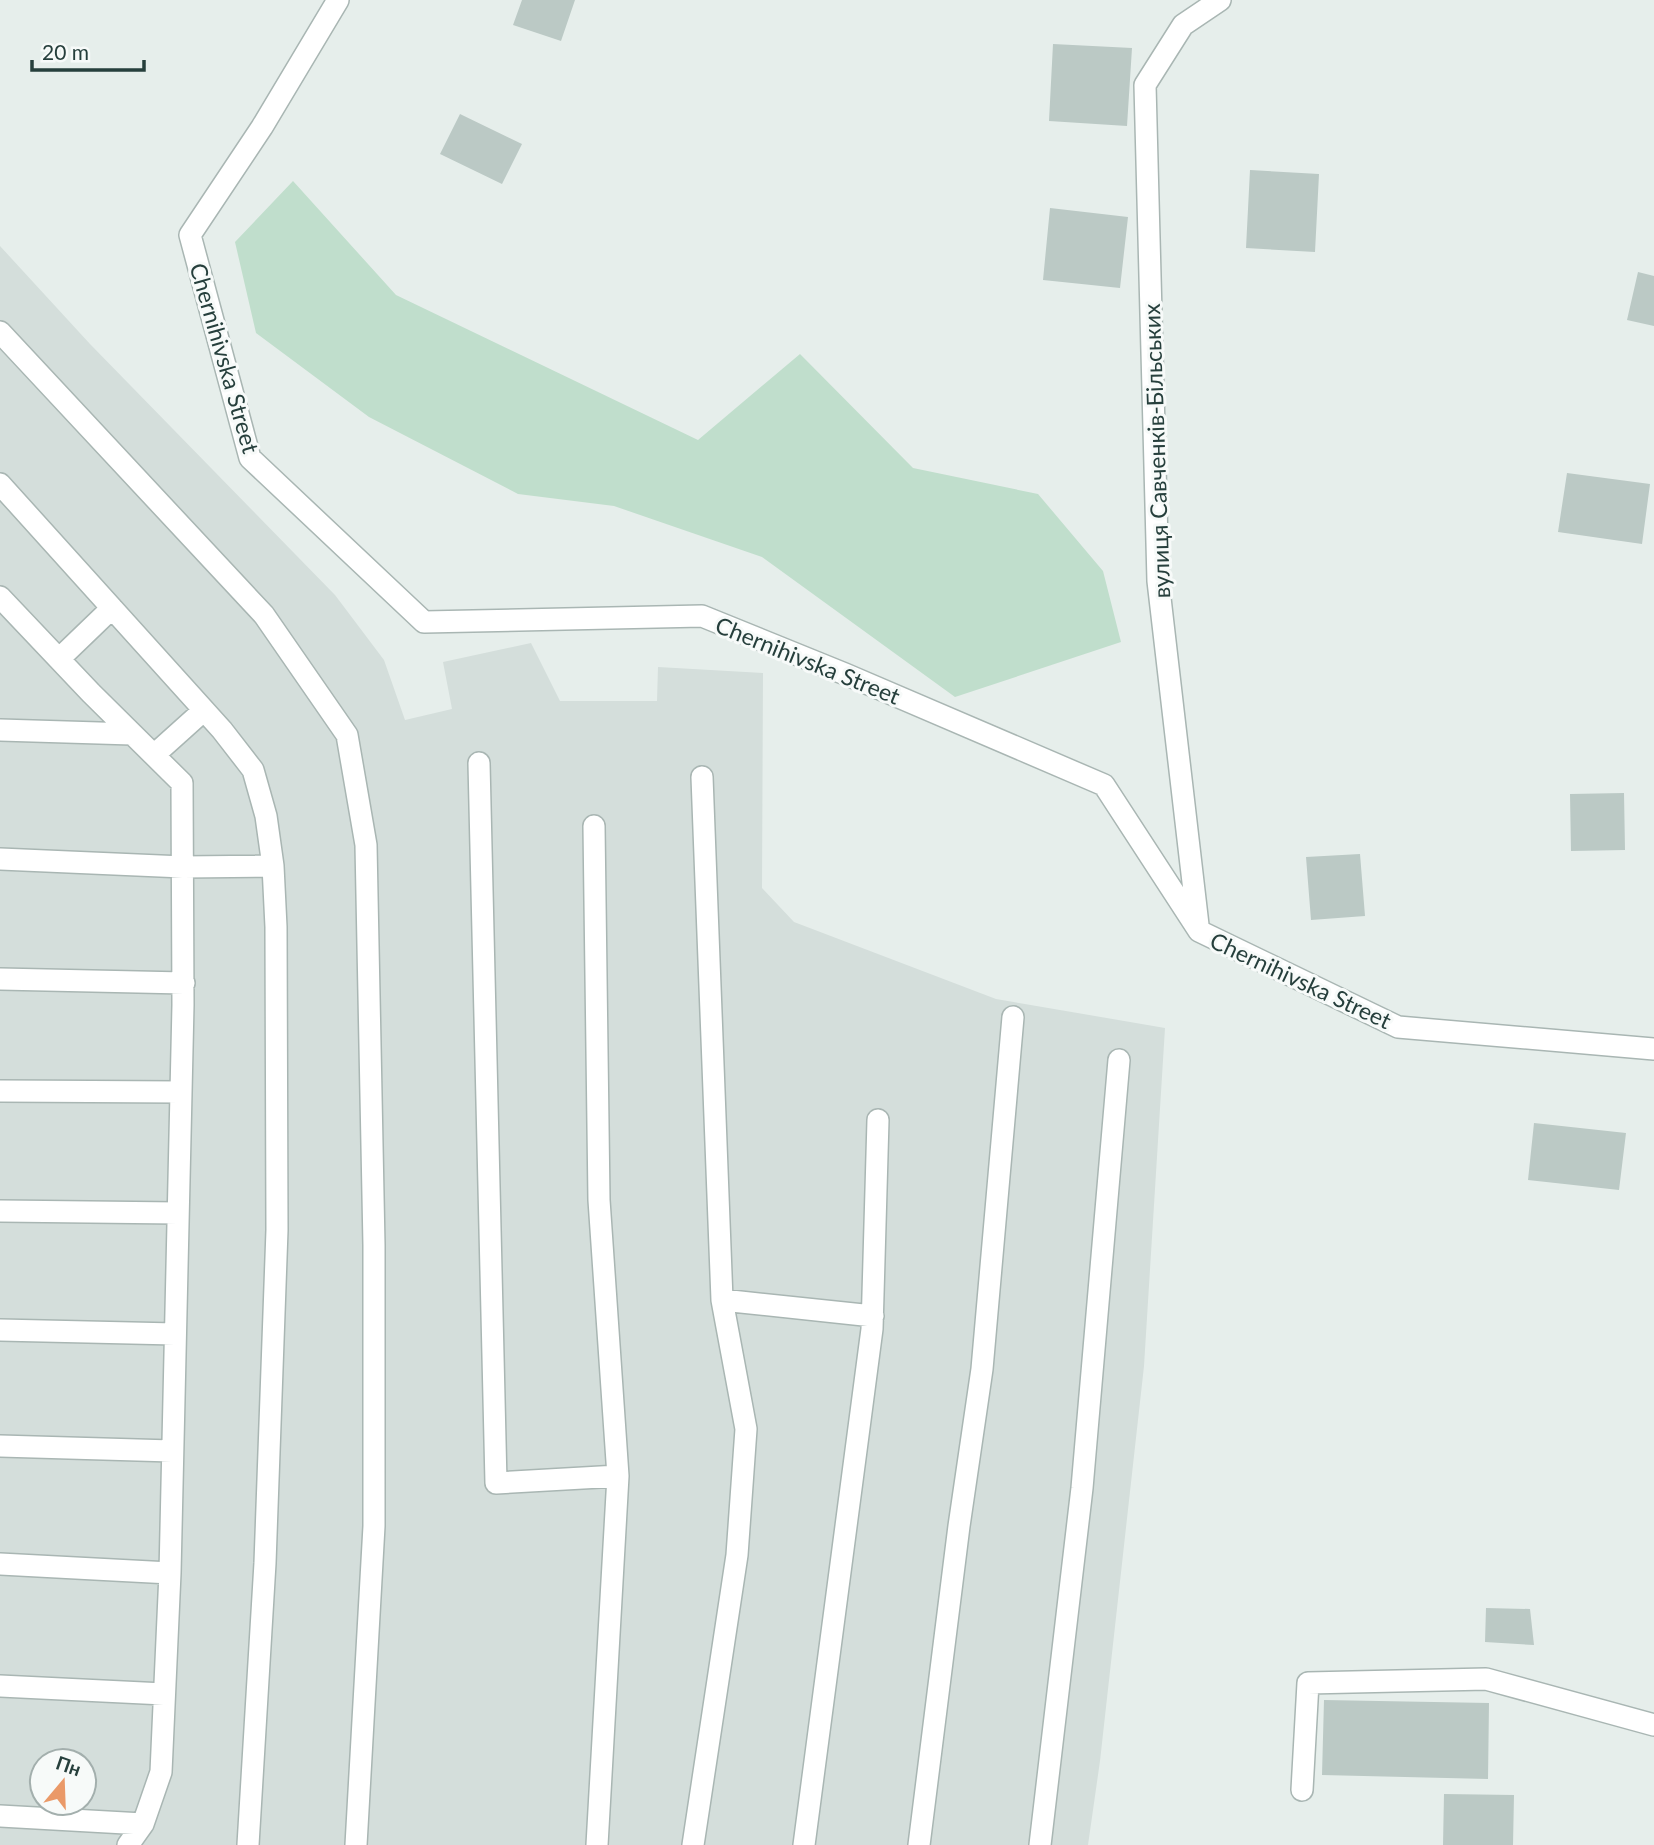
<svg xmlns="http://www.w3.org/2000/svg" width="1654" height="1845" viewBox="0 0 1654 1845" font-family="Lato,sans-serif">
  <style>
    .built { fill: #d4dedb; fill-rule: evenodd }
    .green { fill: #c0decc }
    .building { fill: #bbc9c5 }
    .lines { fill: none; stroke-linecap: round; stroke-linejoin: round }
    .minor-casing { stroke: #a9b6b3; stroke-width: 24 }
    .minor { stroke: #fff; stroke-width: 21 }
    .labels { text-anchor: middle; dominant-baseline: central; stroke-width: 6; stroke-linejoin: round; paint-order: stroke }
    .street-label { font-size: 23px; fill: #263f3c; stroke: #f7faf9 }
  </style>
  <rect width="100%" height="100%" fill="#e6eeeb"/>
  <!-- built -->
  <path class="built" d="M0,246l90,98 245,251 49,65 21,60 47,-11 -9,-47 88,-19 29,58h97l1,-34 105,6 -1,215 32,34 202,77 169,29 -21,338 -44,395 -12,84h-1088zM42,1761h42v42h-42z"/>
  <!-- green -->
  <path class="green" d="M293,181l103,114 302,145 102,-86 113,114 125,26 65,77 18,71 -166,55 -193,-140 -148,-51 -96,-12 -149,-77 -113,-84 -21,-91z"/>
  <!-- building -->
  <path class="building" d="M522,0h53l-14,41 -48,-16z
    M1053,44l79,4 -5,78 -78,-5z
    M460,114l62,30 -20,40 -62,-30z
    M1250,170l69,4 -4,78 -69,-4z
    M1050,208l78,9 -8,71 -77,-8z
    M1638,272l16,4v50l-27,-6z
    M1567,473l83,11 -8,60 -84,-12z
    M1624,793l1,57 -54,1 -1,-57z
    M1360,854l5,62 -54,4 -5,-63z
    M1534,1123l92,10 -7,57 -91,-10z
    M1486,1608l44,1 4,36 -49,-3z
    M1324,1700l165,3 -1,76 -166,-4z
    M1444,1794l70,1 -1,50h-70z"/>
  <g class="lines">
    <!-- minor casing -->
    <g class="minor-casing">
      <path id="minor" d="M338,0l-76,127 -72,108 60,223 174,164 278,-6 143,58 259,111 95,146 199,96 256,22
        M0,332l264,283 83,120 19,110 8,400v281l-18,319
        M0,484l222,246 31,40 13,46 7,50 3,61 1,303 -12,333 -17,282
        M0,597l91,96 91,90 1,222 -13,568 -9,199 -18,52 -15,21
        M59,659l53,-51
        M0,730l132,4
        M154,755l49,-44
        M479,763l17,720 122,-7
        M594,826l5,374 19,276 -21,369
        M0,859l183,8 90,-1
        M1198,925l-40,-344 -13,-496 38,-60 37,-25
        M0,979l184,4
        M0,1091l181,1
        M0,1211l178,2
        M722,1300l151,16
        M0,1330l175,4
        M0,1446l172,5
        M0,1564l170,9
        M0,1686l164,8
        M1302,1790l6,-107 178,-4 168,46
        M0,1816l143,8
        M693,1845l44,-290 9,-126 -24,-129 -20,-523
        M804,1845l68,-516 6,-209
        M919,1845l40,-319 23,-157 31,-352
        M1040,1845l42,-357 37,-428"/>
    </g>
    <!-- minor -->
    <use href="#minor" class="minor"/>
  </g>
  <g class="labels">
    <!-- street labels -->
    <g class="street-label">
      <text transform="translate(225 358) rotate(74)">Chernihivska Street</text>
      <text transform="translate(1156 451) rotate(-92)">вулиця Савченків-Більських</text>
      <text transform="translate(808 660) rotate(22)">Chernihivska Street</text>
      <text transform="translate(1301 980) rotate(25)">Chernihivska Street</text>
    </g>
  </g>
  <!-- north arrow -->
  <g transform="translate(63 1782) rotate(19)"><circle r="33" fill="#f7faf9" stroke="#a3afad" stroke-width="2"/>
  <path d="M0-5L12 26L0 18L-12 26Z" fill="#ea9968"/>
  <text y="-10" font-size="19" font-weight="bold" text-anchor="middle" fill="#263f3c">Пн</text>
  </g>
  <!-- scale -->
  <path d="M32 60v10h112v-10" fill="none" stroke="#263f3c" stroke-width="3.5"/>
  <text x="42" y="60" font-size="21" fill="#263f3c" stroke="#f7faf9" stroke-width="5" paint-order="stroke">20 m</text>
</svg>
